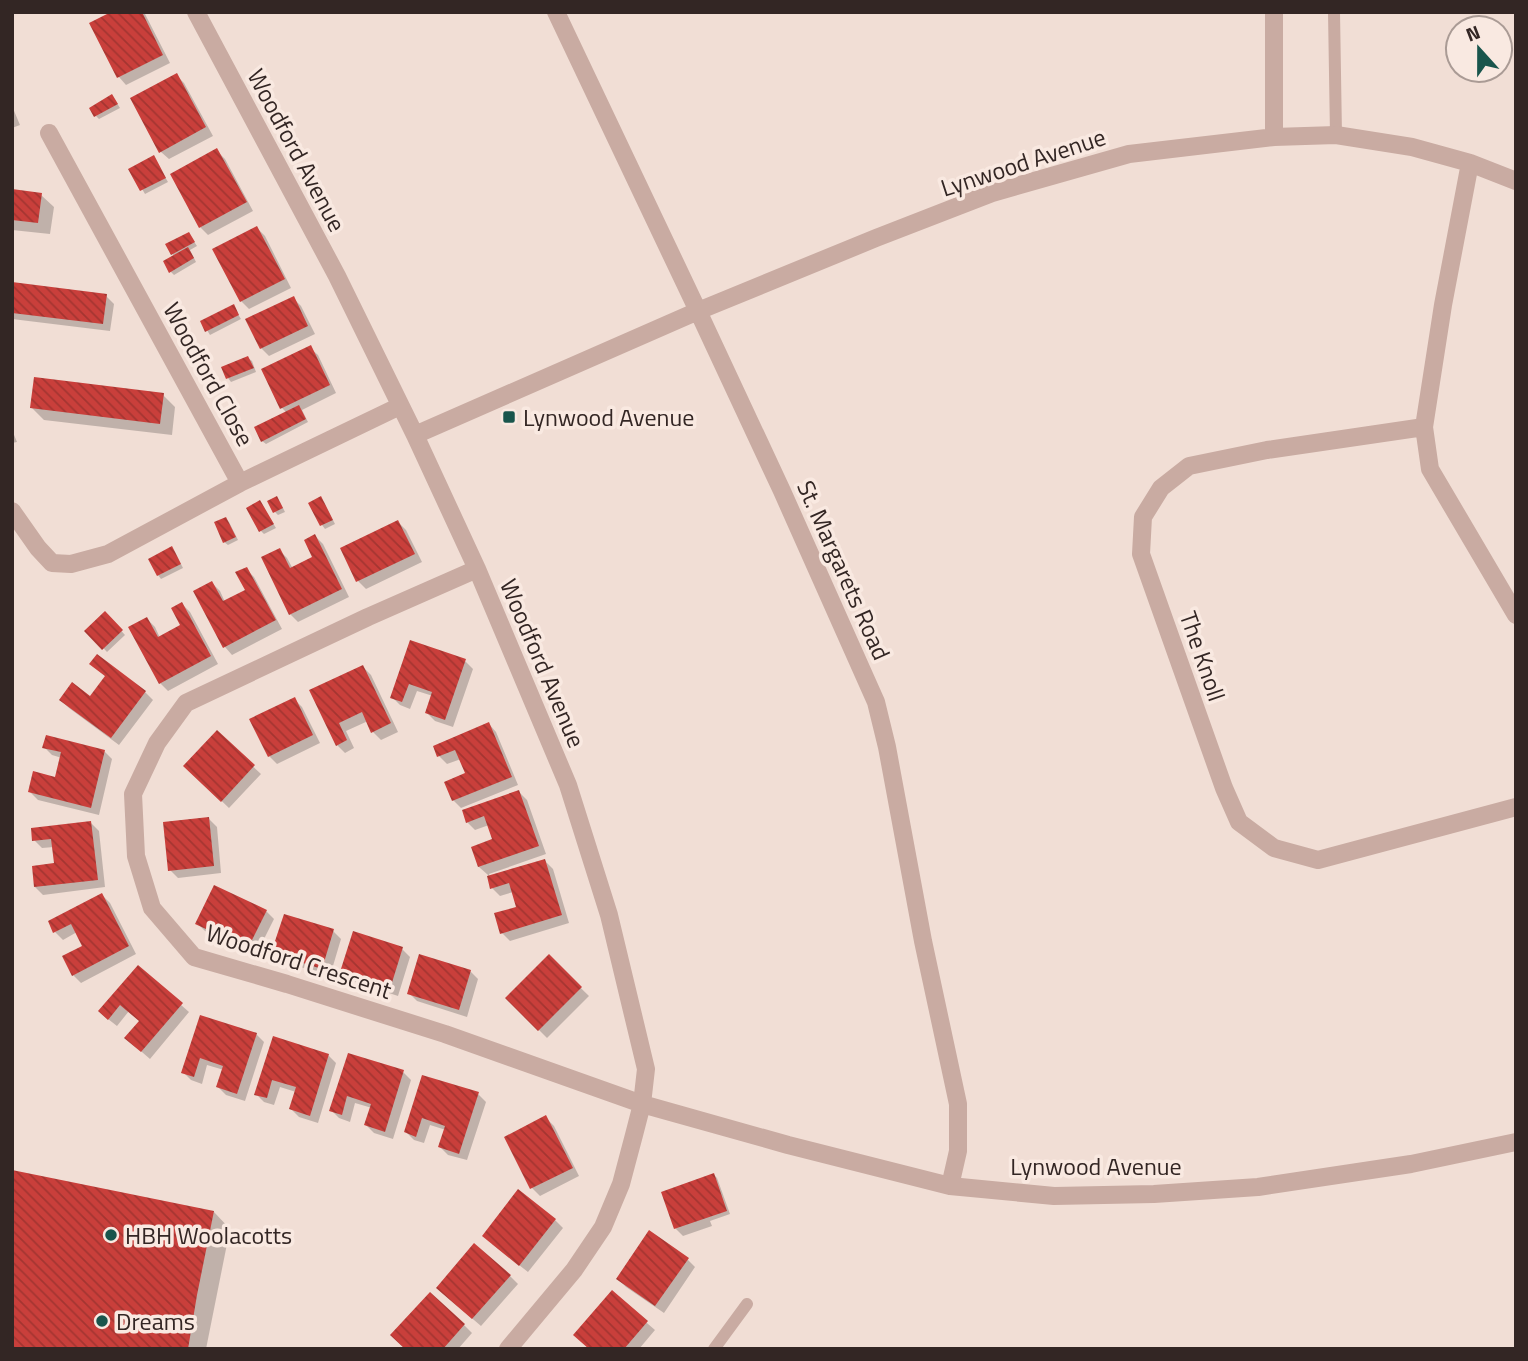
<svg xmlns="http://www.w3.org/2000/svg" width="1528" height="1361" viewBox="0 0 1528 1361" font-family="'Titillium Web',sans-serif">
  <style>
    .shadow { fill: #0003 }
    .building { fill: url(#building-back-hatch) }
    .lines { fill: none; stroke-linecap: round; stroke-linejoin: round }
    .service { stroke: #c9aba2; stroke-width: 12 }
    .minor { stroke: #c9aba2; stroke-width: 18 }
    .poi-dot { fill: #19554c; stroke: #f9e9e1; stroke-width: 2.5 }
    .labels { text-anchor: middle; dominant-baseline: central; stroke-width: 7; stroke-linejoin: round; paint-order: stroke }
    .street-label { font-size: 24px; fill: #332624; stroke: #f9e9e1 }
    .poi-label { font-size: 24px; fill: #332624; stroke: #f9e9e1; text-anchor: start }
  </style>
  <defs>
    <pattern id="building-back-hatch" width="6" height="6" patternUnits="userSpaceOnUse" patternTransform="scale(1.75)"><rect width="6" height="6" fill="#c93f3b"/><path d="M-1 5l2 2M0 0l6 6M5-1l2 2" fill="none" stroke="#a43531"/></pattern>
  </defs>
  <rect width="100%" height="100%" fill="#f1ded5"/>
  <!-- shadow -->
  <path class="shadow" d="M115,12h29l26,51 -44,22 -7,-8z
    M176,75l8,8 29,53 -44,23 -8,-7z
    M115,100l5,8 -21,11 -3,-3z
    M12,106l8,19 -8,3z
    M217,151l8,8 28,52 -45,24 -8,-8z
    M154,158l14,24 -23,12 -14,-24z
    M12,191l29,4 13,12 -4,27 -38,-4z
    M257,228l8,8 26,52 -42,21 -8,-8z
    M189,234l8,12 -7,4 6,12 -22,13 -4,-4 4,-14 -6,-12z
    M12,284l94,12 8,8 -4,27 -98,-12z
    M293,298l8,8 14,28 -46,22 -8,-8 -13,-28z
    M233,306l8,13 -31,16 -8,-13z
    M310,348l8,7 18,38 -34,17 6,12 -42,22 -4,-3 25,-28 -5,-5z
    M248,358l4,3 4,11 -25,10 -3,-4 -5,-10z
    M163,395l12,12 -3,28 -128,-15 -12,-12z
    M12,430l5,12 -5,1z
    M260,502l16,26 -12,6 -3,-3z
    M280,502l5,10 -7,3 -3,-3z
    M324,502l11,22 -10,5 -3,-4 -12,-21z
    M226,519l3,3 9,18 -10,5 -4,-3z
    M398,522l8,8 16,32 -56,27 -8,-8z
    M315,536l8,8 26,53 -51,25 -8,-8 -11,-64 8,8 6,11 22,-11z
    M172,548l3,4 8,16 -22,11 -3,-4z
    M246,569l8,8 28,52 -50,26 -7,-8 -13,-64 8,8 5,11 22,-12z
    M182,604l8,8 28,52 -50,27 -8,-8 -13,-64 8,8 5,11 22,-12z
    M105,613l20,22 -18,17 -20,-21z
    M411,643l54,18 8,8 -20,58 -18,-6 -8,-8 6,-17 -16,-5 -7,18 -10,-4 -8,-8z
    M91,664l54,28 8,8 -34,45 -50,-37 -8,-8 29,-1 16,-22z
    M363,667l8,8 27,57 -17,8 -8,-8 -5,-11 -22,10 8,17 -9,5 -8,-8 -25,-54z
    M294,699l8,8 18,36 -43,21 -8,-8z
    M489,724l7,8 22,53 -57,23 -8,-8 14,-26 -6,-15 -14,5 -8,-8 -4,-9z
    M217,733l44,41 -32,34 -44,-42z
    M44,747l60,4 8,8 -13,56 -61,-15 -8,-8 27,-13 5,-21 -10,-3z
    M519,792l8,8 19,54 -57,20 1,3 55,-16 8,8 16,54 -59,18 -8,-8 16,-25 -5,-16 -13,4 -8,-8 -4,-13 -9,-8 -6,-19 21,-8 -5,-15 -14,5 -8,-8z
    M209,819l8,8 4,46 -43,5 -8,-8z
    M91,823l8,8 6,56 -62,8 -8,-8 21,-22 -2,-18 -12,1 -8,-8z
    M102,895l8,8 26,51 -55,29 -8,-8 12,-28 -8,-15 -14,8 -8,-8z
    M266,911l8,8 -18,36 -51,-24 -8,-8z
    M333,931l8,8 -11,37 -49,-15 -8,-8z
    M402,949l8,8 -12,39 -48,-16 -8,-8z
    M549,957l40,39 -42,42 -40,-40z
    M138,967l51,45 -39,47 -15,-13 6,-25 -12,-10 -12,15 -9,-7z
    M470,971l8,8 -11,38 -50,-16 -8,-8z
    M201,1017l55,17 8,8 -19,59 -19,-6 -8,-8 6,-17 -17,-5 -5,19 -11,-4 -8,-8z
    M274,1038l54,17 8,8 -18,60 -19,-6 -8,-8 5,-17 -16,-5 -6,18 -10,-3 -8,-8z
    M349,1055l54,17 8,8 -18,59 -19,-6 -8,-8 6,-17 -17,-5 -5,19 -11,-4 -8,-8z
    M423,1077l55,17 8,8 -19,58 -19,-5 -8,-8 6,-17 -16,-5 -6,18 -10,-3 -8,-8z
    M546,1118l8,8 25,50 -39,20 -8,-8 -26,-50z
    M714,1175l3,3 13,36 -20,7 2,5 -29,10 -8,-8z
    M214,1212l16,17 -24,120h-194z
    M555,1220l8,8 -35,44 -36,-28z
    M687,1259l8,8 -31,46 -38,-26 -8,-8z
    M510,1276l8,8 -37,42 -35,-30z
    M612,1293l43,37 -16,19h-49z
    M464,1325l8,8 -14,16h-51z"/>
  <!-- building -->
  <path class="building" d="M111,12h31l21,43 -46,23 -28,-55z
    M177,73l29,54 -47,26 -29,-55z
    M112,94l6,10 -24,13 -5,-9z
    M217,148l30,54 -48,26 -29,-54z
    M154,155l12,23 -26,13 -12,-22z
    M12,189l30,4 -4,30 -26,-3z
    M257,226l28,53 -45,23 -28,-53z
    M189,232l6,10 -24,13 -6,-11z
    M188,247l6,11 -25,15 -6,-12z
    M12,282l95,12 -4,30 -91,-11z
    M294,296l14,30 -48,23 -15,-30z
    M234,304l5,11 -34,17 -5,-11z
    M311,345l19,40 -50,24 -19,-40z
    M248,356l6,12 -28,11 -5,-12z
    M34,377l130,16 -4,31 -130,-16z
    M299,405l7,14 -45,23 -7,-15z
    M277,496l6,12 -10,5 -6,-12z
    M321,496l12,24 -13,6 -12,-23z
    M260,500l14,24 -15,8 -13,-24z
    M226,517l10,20 -13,6 -9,-21z
    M398,520l17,34 -59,28 -16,-34z
    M315,534l27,55 -53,26 -28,-58 19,-9 10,20 22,-11 -8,-17z
    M172,546l9,18 -24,12 -9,-17z
    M247,567l29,53 -53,28 -30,-57 19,-10 11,20 22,-11 -10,-18z
    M182,602l29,54 -52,28 -31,-57 19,-10 11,20 22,-12 -9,-17z
    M105,611l18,19 -21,20 -18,-19z
    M410,640l56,19 -21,61 -20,-7 7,-21 -23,-8 -7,18 -12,-4z
    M97,654l49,37 -35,47 -52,-38 13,-18 18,14 15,-20 -16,-12z
    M363,665l28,58 -20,10 -9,-21 -23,11 8,17 -11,6 -27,-56z
    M295,697l18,38 -45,22 -19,-38z
    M489,722l23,55 -60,24 -8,-19 21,-9 -10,-23 -18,7 -4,-11z
    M217,730l38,35 -34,37 -38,-36z
    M46,735l59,15 -14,58 -63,-16 5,-21 22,6 6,-25 -19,-4z
    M519,790l20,56 -61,21 -7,-20 21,-8 -8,-23 -18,7 -4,-13z
    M209,817l5,49 -46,5 -5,-49z
    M91,821l7,59 -64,7 -2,-21 22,-3 -3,-24 -19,2 -1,-13z
    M545,859l17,56 -62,19 -6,-21 22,-6 -7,-24 -19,6 -3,-13z
    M214,885l53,25 -19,38 -53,-24z
    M102,893l27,53 -57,30 -10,-20 20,-10 -11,-22 -18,9 -5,-12z
    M284,914l50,15 -12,40 -51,-16z
    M353,931l50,16 -13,42 -50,-17z
    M419,954l52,16 -12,40 -52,-16z
    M549,954l33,33 -44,44 -33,-33z
    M138,965l45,38 -42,49 -17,-14 15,-17 -19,-16 -12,15 -10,-9z
    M200,1015l57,18 -20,61 -21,-7 7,-21 -23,-8 -6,19 -13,-4z
    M273,1036l56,18 -19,62 -21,-7 7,-22 -24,-7 -5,18 -13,-3z
    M348,1053l56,17 -19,62 -21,-7 7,-21 -24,-8 -5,19 -13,-4z
    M422,1075l57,17 -20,62 -21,-7 7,-21 -23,-8 -6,19 -12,-5z
    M546,1115l27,53 -43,21 -26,-52z
    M12,1170l202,41 -17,84 -9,54h-176z
    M714,1173l13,38 -53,18 -13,-37z
    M518,1189l38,30 -37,47 -37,-30z
    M649,1230l40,28 -34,48 -39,-27z
    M474,1243l37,32 -39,44 -36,-31z
    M612,1290l36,31 -24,28h-35l-16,-14z
    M430,1292l35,32 -22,25h-38l-15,-14z"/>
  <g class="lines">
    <!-- service -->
    <path class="service" d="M1334,12l2,123
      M714,1349l33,-45"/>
    <!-- minor -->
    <path class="minor" d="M196,12l141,264 78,159 62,134 91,216 41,130 37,154 -4,35 -8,31 -13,49 -18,43 -29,43 -66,79
      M556,12l142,299 84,180 94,211 11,45 36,194 35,163v47l-8,35
      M49,133l191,350
      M1274,137v-125
      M1470,163l-27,142 -19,122 6,42 86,146
      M1424,427l-157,23 -78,16 -28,22 -18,29 -2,37 83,234 15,34 35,26 44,12 198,-53
      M415,435l283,-124 178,-73 116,-45 137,-39 145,-17 62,-2 76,12 58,16 46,18
      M12,511l26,37 14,15 19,1 37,-10 132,-71 160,-77
      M477,569l-109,48 -182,86 -29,40 -24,51 3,62 16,52 42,49 93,27 158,50 197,70 146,41 162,41 104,10 100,-2 104,-7 153,-23 105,-22"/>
  </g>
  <!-- markers -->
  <g class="poi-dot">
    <rect x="502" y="410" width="14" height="14" rx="3.5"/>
    <circle cx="111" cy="1235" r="7"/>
    <circle cx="102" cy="1321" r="7"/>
  </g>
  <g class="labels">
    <!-- street labels -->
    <g class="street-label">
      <text transform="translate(297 150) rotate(62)">Woodford Avenue</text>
      <text transform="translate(1023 162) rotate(-18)">Lynwood Avenue</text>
      <text transform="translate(209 374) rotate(61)">Woodford Close</text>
      <text transform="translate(844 570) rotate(66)">St. Margarets Road</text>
      <text transform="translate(1203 656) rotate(71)">The Knoll</text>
      <text transform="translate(543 663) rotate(67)">Woodford Avenue</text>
      <text transform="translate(299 961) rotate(18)">Woodford Crescent</text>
      <text x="1096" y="1166">Lynwood Avenue</text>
    </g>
    <!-- poi labels -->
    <g class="poi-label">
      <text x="523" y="417">Lynwood Avenue</text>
      <text x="125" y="1235">HBH Woolacotts</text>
      <text x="116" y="1321">Dreams</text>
    </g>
  </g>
  <!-- border -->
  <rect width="1528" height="1361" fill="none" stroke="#332624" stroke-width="28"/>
  <!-- north arrow -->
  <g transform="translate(1479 49) rotate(339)"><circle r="33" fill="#f9e9e1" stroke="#aa9b95" stroke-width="2"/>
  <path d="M0-5L12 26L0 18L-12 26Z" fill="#19554c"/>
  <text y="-10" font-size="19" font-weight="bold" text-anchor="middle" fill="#332624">N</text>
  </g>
</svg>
